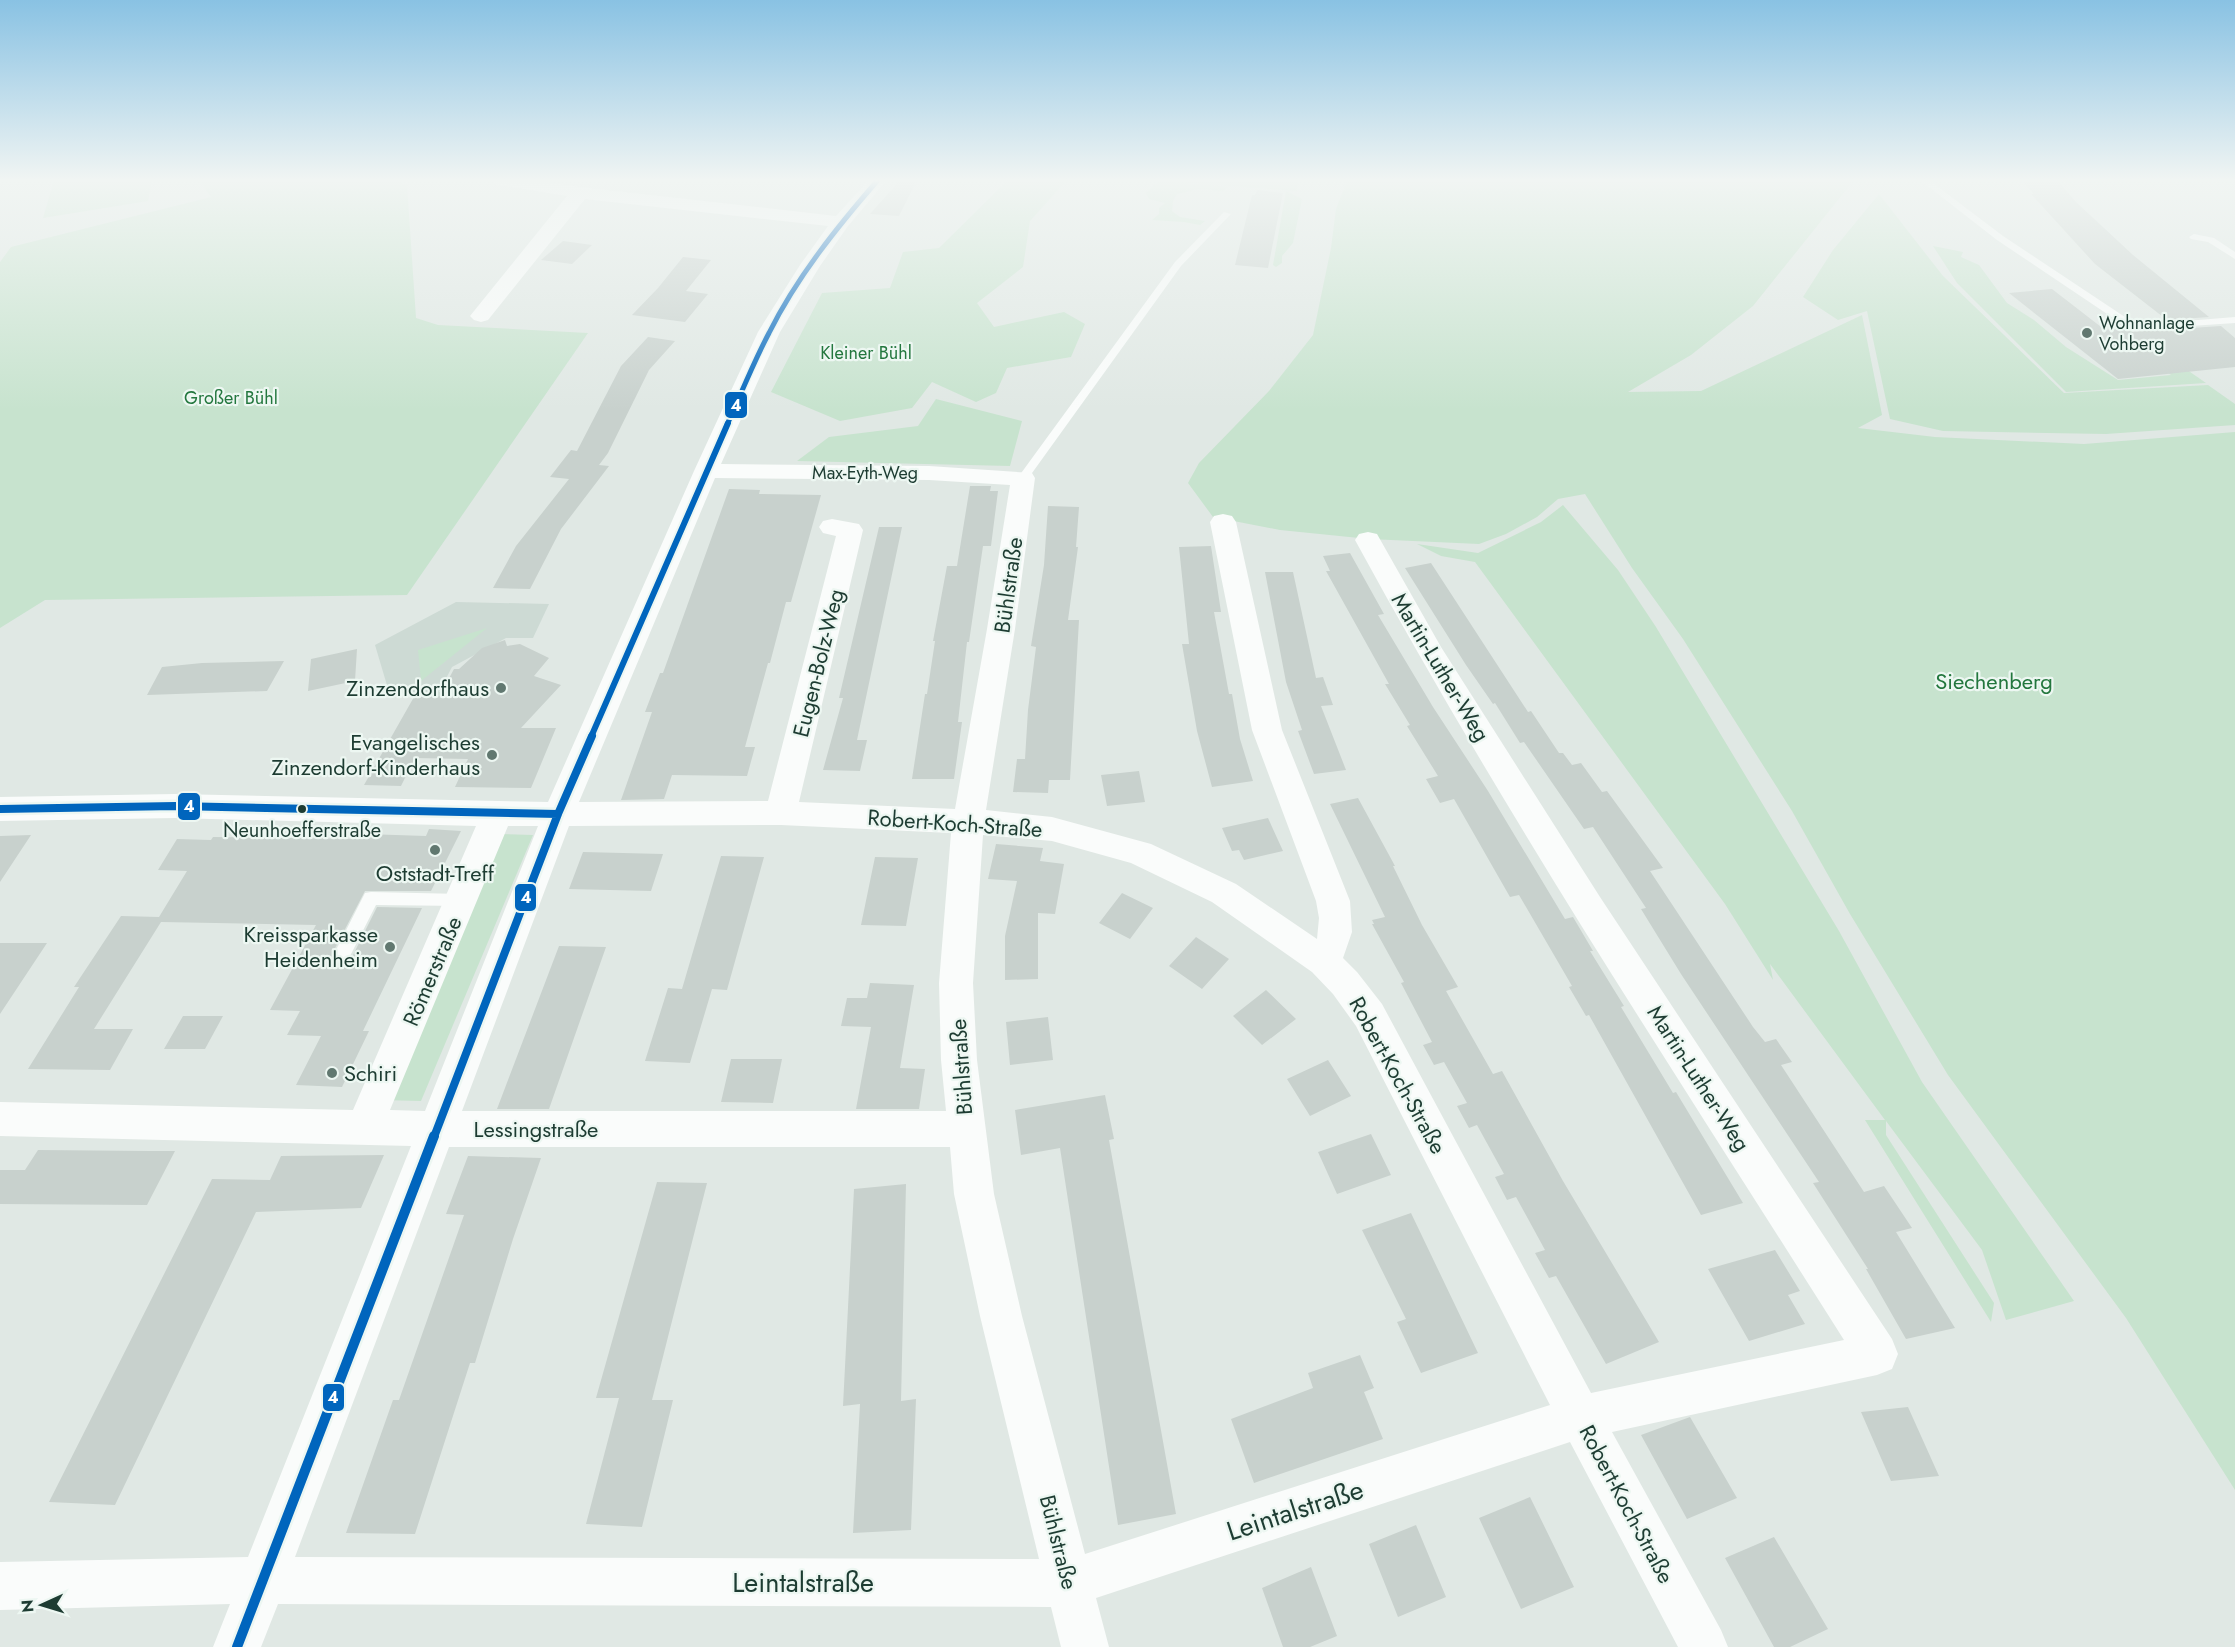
<svg xmlns="http://www.w3.org/2000/svg" width="2235" height="1647" viewBox="0 0 2235 1647" font-family="Jost,sans-serif">
  <style>
    .built { fill: #cddad4 }
    .green { fill: #c7e3ce }
    .building { fill: #c8d1cd }
    .lines { fill: none; stroke-linecap: round; stroke-linejoin: round }
    .service { fill: #fafcfb; fill-rule: evenodd }
    .minor { fill: #fafcfb; fill-rule: evenodd }
    .bus-1-far3-casing { stroke: #edf7f2; stroke-width: 8 }
    .bus-1-far2-casing { stroke: #edf7f2; stroke-width: 10 }
    .bus-1-far1-casing { stroke: #edf7f2; stroke-width: 13 }
    .bus-1-casing { stroke: #edf7f2; stroke-width: 15 }
    .bus-1-far3 { stroke: #0065bd; stroke-width: 5 }
    .bus-1-far2 { stroke: #0065bd; stroke-width: 6 }
    .bus-1-far1 { stroke: #0065bd; stroke-width: 8 }
    .bus-1 { stroke: #0065bd; stroke-width: 10 }
    .poi-dot { fill: #617870; stroke: #edf7f2; stroke-width: 2 }
    .bus-dot { fill: #1d3c32; stroke: #edf7f2; stroke-width: 2 }
    .labels { text-anchor: middle; dominant-baseline: central; stroke-width: 4.5; stroke-linejoin: round; paint-order: stroke }
    .far-poi-label { font-size: 18px; fill: #1d3c32; stroke: #edf7f2; text-anchor: start }
    .far-park-label { font-size: 18px; fill: #23773e; stroke: #edf7f2 }
    .far-street-label { font-size: 18px; fill: #1d3c32; stroke: #edf7f2 }
    .bus-label { font-size: 20px; fill: #1d3c32; stroke: #edf7f2 }
    .street-label { font-size: 22px; fill: #1d3c32; stroke: #edf7f2 }
    .park-label { font-size: 22px; fill: #23773e; stroke: #edf7f2 }
    .poi-label { font-size: 22px; fill: #1d3c32; stroke: #edf7f2; text-anchor: end }
    .near-street-label { font-size: 27px; fill: #1d3c32; stroke: #edf7f2 }
    .line-badge { stroke: #edf7f2; stroke-width: 2 }
    .badge-label { font-size: 16px; text-anchor: middle; font-weight: bold; fill: #fff }
  </style>
  <rect width="100%" height="100%" fill="#e0e8e4"/>
  <!-- built -->
  <path class="built" d="M456,602l93,2 -16,34h-27l-54,29 -13,25 23,1 -41,10 1,-8 -33,-3 -14,-47z"/>
  <!-- green -->
  <path class="green" d="M54,180h98l-4,21 -105,17z
    M199,180h193l15,5 9,133 22,7 150,8 -181,262 -362,5 -45,28v-366l11,-15 200,-50z
    M1008,180h59l-37,41 -7,46 -46,36 17,24 70,-15 21,12 -14,33 -64,11 -11,25 -20,9 -44,-20 -20,26 -72,13 -69,-29 51,-99 68,-5 13,-36 36,-4z
    M1151,180h147l-1,11z
    M1347,180h507l-101,126 -62,49 -63,37 73,-1 161,-76 20,100 -24,13 77,9 149,7 151,-12v1058l-109,-172 -178,-243 -98,-161 -58,-103 -109,-172 -51,-71 -47,-74 -27,5 -21,18 -31,17 -27,10 -110,-5 -89,-9 -67,-13 -25,-34 11,-20 70,-72 44,-56 18,-87 5,-39z
    M1159,181l63,5 5,1 -4,4 -25,-2 -21,5 -4,7 -1,10 8,6 25,4 -5,4 -16,-3 -32,-2 7,-6v-6l6,-5 -16,-4 -3,-6z
    M1286,191l16,8 -9,44 -11,13v7l-6,4 -3,-2z
    M1879,194l64,82 121,117 144,-8 27,19v21l-129,9 -163,-3 -53,-12 -23,-108 -29,9 -35,-23 30,-47z
    M1933,246l30,6 -2,5 18,8 28,38 27,17 32,27 52,33 53,-5 -52,-39 12,-5 75,52 -140,9 -109,-109z
    M936,399l86,22 -12,45 -213,-5 32,-24 89,-11z
    M1563,505l55,65 38,57 183,304 83,151 152,219 -68,19 -24,-70 -96,-129v14l108,168 -3,19 -126,-202h20l-115,-156 3,16 -48,-76 -250,-342 -34,-6 -24,-12 61,9 63,-31z
    M487,628l-66,53 -3,-31z
    M497,834l36,1 -112,266 -41,-1z"/>
  <!-- building -->
  <path class="building" d="M900,180h17l-18,36 -29,-2z
    M2021,180h36l19,22 57,53 76,62 -42,3 -72,-56 -64,-70h3z
    M1257,190l26,3 -15,75 -33,-3 17,-70h3z
    M563,241l29,4 -20,19 -31,-4z
    M683,257l28,3 -25,31 22,3 -23,28 -53,-7 26,-27z
    M2052,289l53,41 20,-2 6,4 90,-6 14,12v29l-117,12 -109,-86z
    M648,337l27,4 -26,29 -41,83 -9,12 10,1 -48,63 -31,60 -37,-1 23,-42 53,-67 -19,-2 21,-27 6,1 44,-85z
    M970,486h21l-1,5h8l-7,55h-8l-14,96h-2l-9,80h4l-8,57h-42l13,-85h2l8,-53h-2l14,-75h10z
    M729,489l31,1 -1,4 62,1 -30,107h-5l-16,61h-2l-23,84h10l-8,29 -75,-1 -8,24 -43,1 31,-88h-7l15,-39h3z
    M1048,506l31,1 -3,40h2l-10,73h11l-9,160h-21l-1,13 -35,-1 4,-33h8l3,-49 8,-63 -5,-1 13,-81z
    M879,527h23l-45,213h10l-7,31 -37,-1 20,-72h-4z
    M1211,546l10,66h-7l15,82h3l8,45 13,42 -41,6 -15,-56 -15,-87h7l-10,-97z
    M1350,553l34,61 -6,1 55,92 55,84 77,128 8,-2 20,34h-3l34,55 -3,1 52,86 3,-1 67,111 -42,12 -112,-200 -3,1 -17,-29 3,-1 -53,-91 -9,2 -56,-98 -14,4 -14,-24 12,-3 -31,-50 3,-1 -25,-41h4l-63,-113h4l-7,-15z
    M1431,563l97,149 3,-1 28,42h4l9,12 9,-2 21,29 5,-1 56,77 -13,3 103,156 12,15 11,-3 16,23 -11,3 83,127 20,-6 28,42 -16,4 59,96 -49,11 -40,-70h2l-55,-86 6,-1 -138,-208 -40,-65 5,-1 -53,-81 -9,2 -60,-87 -4,1 -25,-40 -2,1 -27,-39 -61,-97z
    M1265,572h28l23,106 7,-1 10,28 -12,1 25,64 -32,4 -16,-43 4,-1 -16,-48z
    M505,640l2,6 13,-2 29,14 -15,18 27,9 -40,43h35l-25,60 -76,-1 13,-28 -53,-1 -14,28 -37,-1 50,-88h25l15,-28h5l23,-21z
    M357,649l-2,32 -47,10 3,-32z
    M284,661l-17,30 -120,4 15,-28 40,-4z
    M1139,771l6,31 -38,4 -6,-31z
    M1358,798l37,68h-2l29,59 36,62 -12,4 47,83 9,-3 61,110 96,161 -53,22 -50,-88 -7,2 -14,-25 10,-3 -29,-53 -9,3 -12,-23 9,-3 -27,-49 -8,3 -12,-22 10,-3 -23,-41 -10,3 -11,-20 9,-3 -31,-59 3,-1 -32,-58h2l-2,-4 13,-3 -55,-113z
    M1268,818l15,33 -39,9 -5,-10 -7,1 -10,-23z
    M429,829l32,2 -30,60h-66l-33,63 3,8 8,2 7,-3 27,-54 45,1 -59,123h6l-27,56 -46,-2 25,-49 -34,-1 13,-24 -30,-1 46,-85 -155,-3 -67,107h39l-23,41 -82,-1 51,-82h-5l47,-71 38,1 28,-46 -29,-1 19,-31 34,1 2,-3 149,2 3,-5 61,2z
    M31,835l-31,47v-46z
    M996,844l47,4 -3,13 24,3 -9,50 -17,-1v66l-33,1v-44l12,-55 -29,-2z
    M583,852l80,2 -12,37 -82,-2z
    M721,856l43,1 -37,133 -15,-1 -22,74 -45,-2 23,-73 14,1z
    M875,857l43,1 -12,68 -45,-1z
    M1122,893l31,15 -23,31 -31,-16z
    M1196,937l33,22 -27,30 -33,-23z
    M0,943h47l-47,71z
    M559,946l47,1 -57,162h-52z
    M870,983l44,2 -14,83 25,1 -6,40h-63l15,-82 -30,-1 6,-28h20z
    M1266,990l30,29 -34,26 -29,-29z
    M183,1016h40l-18,33h-41z
    M1048,1017l5,43 -43,5 -4,-43z
    M731,1059h51l-9,44 -52,-1z
    M1328,1060l23,36 -41,20 -23,-37z
    M1105,1095l9,44 -5,1 67,374 -58,11 -58,-377 -39,7 -6,-45z
    M1371,1134l20,41 -54,19 -19,-42z
    M38,1150l111,1h26l-28,54 -147,-1v-34h25z
    M384,1155l-23,53 -105,4 -141,293 -66,-3 163,-323 58,1 11,-24z
    M468,1156l73,2 -28,81 -38,124h-5l-55,171 -69,-1 47,-133h6l65,-185 -18,-1z
    M657,1182l50,1 -55,217h21l-31,127 -56,-3 33,-126h-23z
    M906,1184l-5,217 15,-2 -5,131 -58,3 7,-129 -17,2 11,-217z
    M1411,1213l67,140 -57,20 -24,-51 9,-3 -44,-89z
    M1775,1250l25,41 -12,4 17,29 -56,17 -41,-72z
    M1360,1355l14,33 -10,4 19,47 -129,44 -23,-64 82,-31 -5,-15z
    M1908,1407l31,69 -48,5 -30,-69z
    M1690,1417l47,81 -50,21 -46,-84z
    M1530,1497l44,90 -53,22 -42,-91z
    M1416,1525l30,72 -48,20 -29,-73z
    M1774,1537l54,92 -38,18h-16l-49,-89z
    M1311,1567l26,69 -27,11h-27l-21,-59z"/>
  <g class="lines">
    <!-- service -->
    <path class="service" d="M1920,180h9l74,56 134,89 98,-8v6l-104,7 -134,-90z
      M1224,212l7,2 -50,52 -154,214h-8v-4l156,-214z
      M2194,234l20,4 21,14v7l-27,-17 -17,-3 -2,-2z
      M371,892l91,2 6,1 2,5 -2,5 -6,1 -86,-1 -28,55 -6,2 -6,-2 -2,-5 2,-5 29,-57z"/>
    <!-- minor -->
    <path class="minor" d="M491,180h40l49,7 256,29 33,-36h18l-39,46 -28,40 -40,66 -59,132 208,2 103,7 3,5 -20,151 -29,181 66,7 99,27 85,40 81,55 2,-21 -3,-17 -64,-171 -42,-208 4,-6 9,-2 9,2 4,6 46,208 68,171 2,31 -9,26 14,14 25,32 209,389 253,-53c-167,-264 -340,-526 -489,-800l4,-6 9,-2 9,2 64,113 159,250 292,442 6,15 -6,15 -15,6 -265,57 109,198 7,17h-50l-108,-205 -474,156 13,49h-48l-10,-40 -773,-3 -17,43h-48l17,-43 -230,6v-48l248,-5 163,-411 -411,-10v-34l353,8 123,-284 -301,-8 -175,3v-24l175,-3 373,8 146,-331 64,-139 42,-67 28,-39 -243,-27 -97,121 -7,2 -7,-2 -4,-4 97,-120 -67,-11 -6,-1zM715,478l214,2 81,5 -23,144 -32,180 -156,-7 64,-272 -4,-6 -27,-5 -9,2 -4,6 4,6 13,3 -68,265 -189,1zM781,825l170,8 -12,150 2,77 5,51h-484l107,-285zM508,826h30l-113,285 -35,-1zM983,835l69,6 79,22 81,39 100,70 21,22 23,32 194,379 -465,149 -63,-238 -28,-122 -17,-134 -4,-77zM449,1147h501l4,47 26,122 59,243 -744,-2z"/>
    <!-- bus-1-far3 casing -->
    <g class="bus-1-far3-casing">
      <path id="bus-1-far3" d="M727,425c14,-31 26,-62 42,-92 28,-56 68,-106 109,-153"/>
    </g>
    <!-- bus-1-far2 casing -->
    <g class="bus-1-far2-casing">
      <path id="bus-1-far2" d="M591,737l137,-314"/>
    </g>
    <!-- bus-1-far1 casing -->
    <g class="bus-1-far1-casing">
      <path id="bus-1-far1" d="M0,809l175,-3 383,8
        M434,1137l124,-323 34,-78"/>
    </g>
    <!-- bus-1 casing -->
    <g class="bus-1-casing">
      <path id="bus-1" d="M237,1647l197,-511"/>
    </g>
    <!-- bus-1-far3 -->
    <use href="#bus-1-far3" class="bus-1-far3"/>
    <!-- bus-1-far2 -->
    <use href="#bus-1-far2" class="bus-1-far2"/>
    <!-- bus-1-far1 -->
    <use href="#bus-1-far1" class="bus-1-far1"/>
    <!-- bus-1 -->
    <use href="#bus-1" class="bus-1"/>
  </g>
  <!-- sky -->
  <linearGradient id="sky" x2="0" y2="1"><stop stop-color="#89c2e3"/><stop offset="0.44" stop-color="#f1f5f3"/><stop offset="1" stop-color="#f1f5f3" stop-opacity="0"/></linearGradient>
  <rect width="2235" height="410" fill="url(#sky)"/>
  <!-- markers -->
  <g class="poi-dot">
    <circle cx="2087" cy="333" r="6"/>
    <circle cx="501" cy="688" r="6"/>
    <circle cx="492" cy="755" r="6"/>
    <circle cx="435" cy="850" r="6"/>
    <circle cx="390" cy="947" r="6"/>
    <circle cx="332" cy="1073" r="6"/>
  </g>
  <circle class="bus-dot" cx="302" cy="809" r="5"/>
  <g class="labels">
    <!-- far-poi labels -->
    <g class="far-poi-label">
      <text x="2099" y="323">Wohnanlage<tspan x="2099" dy="21">Vohberg</tspan></text>
    </g>
    <!-- far-park labels -->
    <g class="far-park-label">
      <text x="866" y="353">Kleiner Bühl</text>
      <text x="231" y="398">Großer Bühl</text>
    </g>
    <!-- far-street labels -->
    <g class="far-street-label">
      <text x="865" y="473">Max-Eyth-Weg</text>
    </g>
    <!-- bus labels -->
    <g class="bus-label">
      <text x="302" y="830">Neunhoefferstraße</text>
    </g>
    <!-- street labels -->
    <g class="street-label">
      <text transform="translate(1008 585) rotate(-82)">Bühlstraße</text>
      <text transform="translate(818 663) rotate(-76)">Eugen-Bolz-Weg</text>
      <text transform="translate(1441 667) rotate(59)">Martin-Luther-Weg</text>
      <text transform="translate(955 823) rotate(4)">Robert-Koch-Straße</text>
      <text transform="translate(432 971) rotate(-67)">Römerstraße</text>
      <text transform="translate(961 1067) rotate(-94)">Bühlstraße</text>
      <text transform="translate(1398 1075) rotate(61)">Robert-Koch-Straße</text>
      <text transform="translate(1699 1078) rotate(57)">Martin-Luther-Weg</text>
      <text x="536" y="1129">Lessingstraße</text>
      <text transform="translate(1627 1504) rotate(62)">Robert-Koch-Straße</text>
      <text transform="translate(1059 1542) rotate(76)">Bühlstraße</text>
    </g>
    <!-- park labels -->
    <g class="park-label">
      <text x="1994" y="681">Siechenberg</text>
    </g>
    <!-- poi labels -->
    <g class="poi-label">
      <text x="489" y="688">Zinzendorfhaus</text>
      <text x="480" y="742">Evangelisches<tspan x="480" dy="25">Zinzendorf-Kinderhaus</tspan></text>
      <text x="435" y="873" text-anchor="middle">Oststadt-Treff</text>
      <text x="378" y="934">Kreissparkasse<tspan x="378" dy="25">Heidenheim</tspan></text>
      <text x="344" y="1073" text-anchor="start">Schiri</text>
    </g>
    <!-- near-street labels -->
    <g class="near-street-label">
      <text transform="translate(1295 1510) rotate(-18)">Leintalstraße</text>
      <text x="803" y="1582">Leintalstraße</text>
    </g>
  </g>
  <g class="line-badge">
    <rect x="724" y="391" width="24" height="28" rx="6" fill="#0065bd"/>
    <rect x="177" y="792" width="24" height="29" rx="6" fill="#0065bd"/>
    <rect x="514" y="883" width="23" height="29" rx="6" fill="#0065bd"/>
    <rect x="322" y="1383" width="23" height="29" rx="6" fill="#0065bd"/>
  </g>
  <g class="badge-label">
    <text x="736" y="411">4</text>
    <text x="189" y="812">4</text>
    <text x="526" y="903">4</text>
    <text x="333" y="1403">4</text>
  </g>
  <!-- north arrow -->
  <g transform="translate(42 1605) rotate(266)" stroke="#edf7f2" stroke-width="4.5" paint-order="stroke">
  <path d="M0-4.5L10 22L0 15L-10 22Z" fill="#1d3c32"/>
  <text y="-9" font-size="16" font-weight="bold" text-anchor="middle" fill="#1d3c32">N</text>
  </g>
</svg>
